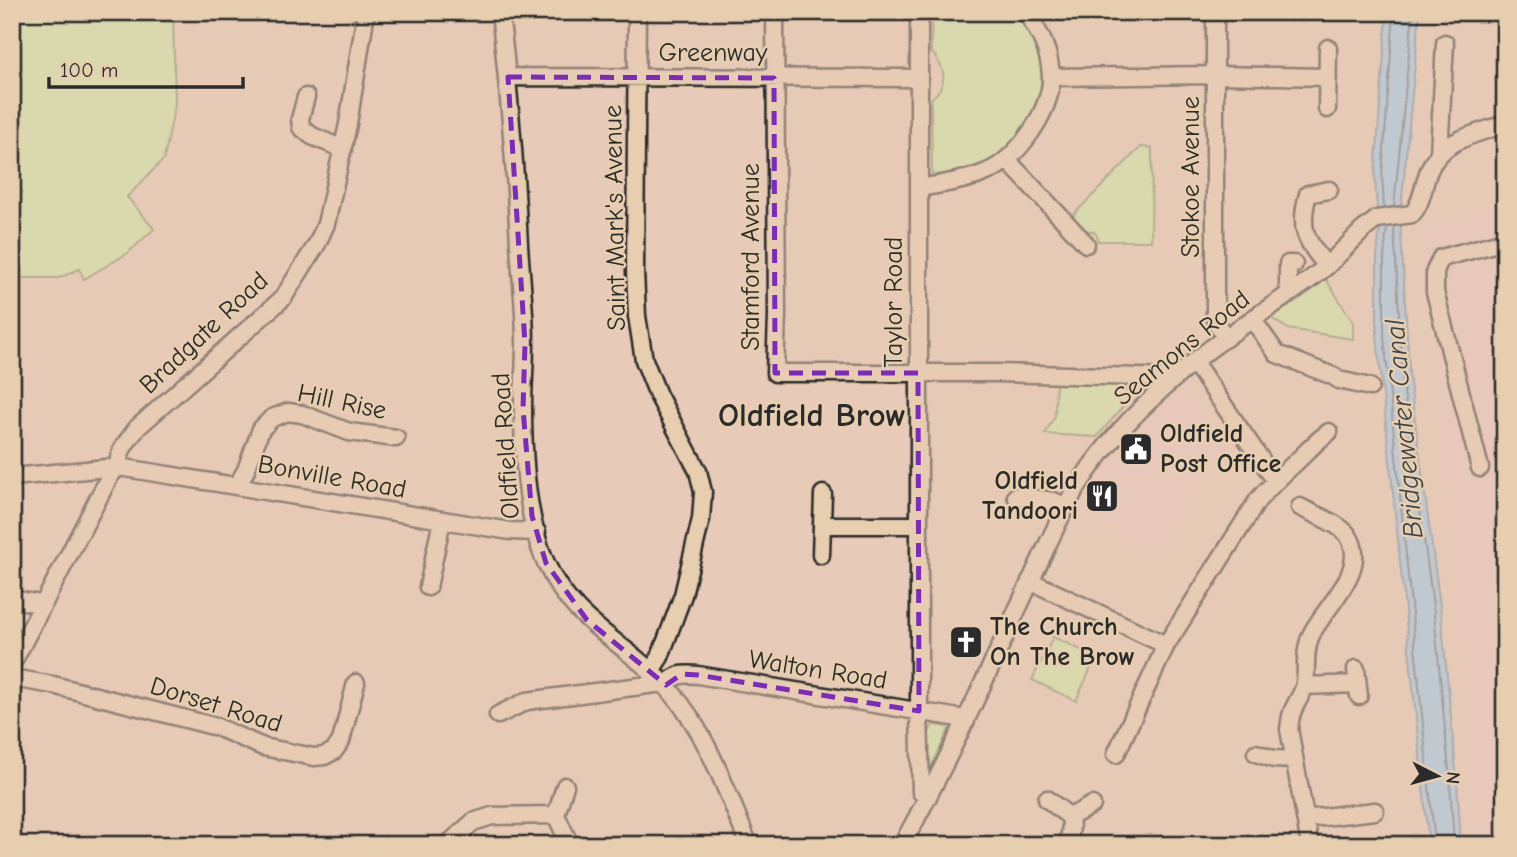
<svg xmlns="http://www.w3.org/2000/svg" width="1517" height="857" viewBox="0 0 1517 857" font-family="'Comic Neue',sans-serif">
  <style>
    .built { fill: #e9c5c0 }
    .green { fill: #c9eaa3; stroke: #7a8a67; stroke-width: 2 }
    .water { fill: #92c7f0; stroke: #6989a1; stroke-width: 2 }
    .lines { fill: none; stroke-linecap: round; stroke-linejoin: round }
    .shore { stroke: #54697a; stroke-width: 2 }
    .minor-casing { stroke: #2b2b2b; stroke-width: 21 }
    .minor { stroke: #e6ceaf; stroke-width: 16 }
    .marked { fill: none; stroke: #7b2cbf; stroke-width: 5; stroke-dasharray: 14 9; stroke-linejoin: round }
    .labels { text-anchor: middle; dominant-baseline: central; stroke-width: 5; stroke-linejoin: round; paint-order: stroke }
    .street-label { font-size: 26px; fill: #2b2b2b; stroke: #e6ceaf }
    .poi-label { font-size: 26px; font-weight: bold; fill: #2b2b2b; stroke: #e6ceaf; text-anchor: start }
    .water-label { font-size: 28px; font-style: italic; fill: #3a4249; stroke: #e6ceaf }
    .district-label { font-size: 33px; font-weight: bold; fill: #2b2b2b; stroke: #e6ceaf }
  </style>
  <rect width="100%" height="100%" fill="#e7cab7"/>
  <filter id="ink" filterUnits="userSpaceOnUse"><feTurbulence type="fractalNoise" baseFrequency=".0143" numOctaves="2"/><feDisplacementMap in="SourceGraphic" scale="14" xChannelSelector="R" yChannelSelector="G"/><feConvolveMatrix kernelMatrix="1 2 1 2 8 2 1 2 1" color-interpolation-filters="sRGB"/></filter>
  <g filter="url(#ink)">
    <!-- built -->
    <path class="built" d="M1505,202v643h-24l-9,-74 -51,-540z
      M1186,390l45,59 -15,11 -66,95 -72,-45 16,-26 56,-68z"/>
    <!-- green -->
    <path class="green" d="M12,12h161l2,92 -11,55 -37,38 27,32 -26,24 -44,26 -5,-10 -20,9h-47z
      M932,12h92l27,63 -18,49 -45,46 -56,8 -1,-79c19,-16 14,-31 0,-48z
      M1141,147l11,1 -1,93h-53c-2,-13 -6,-8 -15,-12 -4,-2 -8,-9 -12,-12z
      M1324,276l29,46v17l-65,-10 -18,-12 41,-30z
      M1056,381l61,2c9,3 9,11 10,19l-30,35 -52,-3 10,-18z
      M1053,637l43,20 -20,44 -44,-21z
      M932,725l13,1 4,3 -19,41h-2l-1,-37 3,-2z"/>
    <!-- water -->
    <path class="water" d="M1387,12h33l-20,207 10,165 31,229 16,168 4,64h-32l-52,-509v-79l3,-32 -3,-15 -2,-35z"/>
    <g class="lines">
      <!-- shore -->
      <path class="shore" d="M1394,207l19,-195
        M1384,208l-2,-33 12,-163
        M1394,226l9,158 31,229 16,169 4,63
        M1387,227l-3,30v79l51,509"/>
      <!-- minor casing -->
      <g class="minor-casing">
        <path id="minor" d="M500,12c9,77 15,154 19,232 2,33 6,67 6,100 0,21 -2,42 -2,63 0,47 4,114 23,156 26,60 80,79 121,124 40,44 59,103 82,158
          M637,12l-2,259 2,45 7,44 14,35 40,76 5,21 -2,27 -18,76 -23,62 -10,15
          M775,12l2,304 -2,57h222l177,5
          M919,12v699l2,81 7,5
          M1215,12v305l3,9 8,12
          M508,77l411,1
          M1051,77l165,-2 112,2
          M306,97l-6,22 1,8 11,9 31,13
          M1327,109l1,-61
          M1439,153l6,-110
          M1007,160l79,84
          M919,188c22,-4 47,-7 68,-16 30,-12 65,-62 64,-95 -1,-26 -11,-44 -25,-65
          M1327,266c-23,-26 -28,-39 -19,-72l21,-4
          M1292,292l-4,-6v-22h6
          M1253,320l24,34 56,22 6,4 31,7
          M1194,362l81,118
          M119,467c-3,-15 10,-27 18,-39l146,-130 34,-54 9,-20 22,-100 18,-112
          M119,467l391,64 27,1
          M1480,468l-45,-176v-21l6,-13 64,-17
          M12,477l95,-9 8,2
          M237,486l9,-16 15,-41 11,-11 16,-6 14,2 47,18 47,6
          M1016,496l37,5 13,5
          M1300,507c13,7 38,16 47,27 25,34 -23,73 -36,101 -7,16 -4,31 -6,48 -1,10 -10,20 -13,30 -2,5 -2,11 -3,16l21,116
          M822,525h97
          M821,555l2,-61
          M1030,581l136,64
          M428,587l14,-67
          M12,599l23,4 7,3
          M12,664l99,-190 8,-7
          M1356,669l3,27
          M12,678l41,7 164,42 46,20 51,10 10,-1 10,-5 7,-10 15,-58
          M666,685c11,-12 16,-11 32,-10l261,43 7,3
          M1305,686l52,-2
          M498,715l29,-14 136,-18
          M1256,753l18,6 20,1
          M1116,754l50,-109 92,-145c11,-13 24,-25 37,-37 11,-10 21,-22 34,-31
          M565,786l-9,29 14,30
          M1047,799l23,18
          M1306,819l69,-8
          M447,845l26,-23 19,-6 64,-1
          M902,845c61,-110 109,-226 164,-339 34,-63 88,-113 144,-157 33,-25 69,-47 102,-71l15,-12 36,-36 14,-11 35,-5c10,-11 11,-27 16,-41 11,-33 48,-39 77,-49
          M1066,845c5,-9 6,-17 4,-28l22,-12"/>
      </g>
      <!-- minor -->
      <use href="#minor" class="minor"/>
    </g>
  </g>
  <!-- marked area -->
  <path d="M0 0H1517V857H0ZM508,77l266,1 1,295h143l1,338 -221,-36 -16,-1 -16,11 -79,-65 -41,-57 -14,-47 -9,-107 2,-65z" fill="#e7cab7" fill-opacity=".55" fill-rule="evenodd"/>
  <path class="marked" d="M508,77l266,1 1,295h143l1,338 -221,-36 -16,-1 -16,11 -79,-65 -41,-57 -14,-47 -9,-107 2,-65z"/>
  <!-- icons -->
  <defs>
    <g id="civic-square" transform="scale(1.75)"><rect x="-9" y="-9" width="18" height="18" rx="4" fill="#2b2b2b" stroke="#e6ceaf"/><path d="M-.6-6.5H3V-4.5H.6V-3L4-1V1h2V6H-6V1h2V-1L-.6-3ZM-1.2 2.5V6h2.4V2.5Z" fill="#fff"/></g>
    <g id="restaurant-square" transform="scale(1.75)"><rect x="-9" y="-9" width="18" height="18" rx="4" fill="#2b2b2b" stroke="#e6ceaf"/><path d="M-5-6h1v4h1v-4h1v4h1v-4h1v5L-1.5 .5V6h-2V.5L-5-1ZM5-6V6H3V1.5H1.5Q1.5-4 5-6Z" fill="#fff"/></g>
    <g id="church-square" transform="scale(1.75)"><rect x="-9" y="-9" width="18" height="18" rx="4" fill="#2b2b2b" stroke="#e6ceaf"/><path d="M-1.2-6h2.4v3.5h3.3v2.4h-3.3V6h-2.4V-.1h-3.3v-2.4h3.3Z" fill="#fff"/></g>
  </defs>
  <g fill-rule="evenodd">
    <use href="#civic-square" x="1136" y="449"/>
    <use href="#restaurant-square" x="1102" y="496"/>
    <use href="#church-square" x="966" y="642"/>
  </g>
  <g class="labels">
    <!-- street labels -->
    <g class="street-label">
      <text x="713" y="53">Greenway</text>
      <text transform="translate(1191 177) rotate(-90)">Stokoe Avenue</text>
      <text transform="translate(615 218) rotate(-91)">Saint Mark's Avenue</text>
      <text transform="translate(751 257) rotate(-90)">Stamford Avenue</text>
      <text transform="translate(894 302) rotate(-90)">Taylor Road</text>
      <text transform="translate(204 333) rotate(-43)">Bradgate Road</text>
      <text transform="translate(1182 348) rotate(-39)">Seamons Road</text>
      <text transform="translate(342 402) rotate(12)">Hill Rise</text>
      <text transform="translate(506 446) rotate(-94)">Oldfield Road</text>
      <text transform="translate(332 477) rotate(10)">Bonville Road</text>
      <text transform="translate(818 670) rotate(9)">Walton Road</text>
      <text transform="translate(216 705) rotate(17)">Dorset Road</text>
    </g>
    <!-- poi labels -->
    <g class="poi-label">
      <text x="1160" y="434">Oldfield<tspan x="1160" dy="30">Post Office</tspan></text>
      <text x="1078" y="481" text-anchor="end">Oldfield<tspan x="1078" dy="30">Tandoori</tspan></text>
      <text x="990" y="627">The Church<tspan x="990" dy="30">On The Brow</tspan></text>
    </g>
    <!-- water labels -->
    <g class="water-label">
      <text transform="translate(1404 429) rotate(-95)">Bridgewater Canal</text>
    </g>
    <!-- district labels -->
    <g class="district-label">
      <text x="812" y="415">Oldfield Brow</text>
    </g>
  </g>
  <!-- margin -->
  <rect width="1517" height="857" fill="none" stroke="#e6ceaf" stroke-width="42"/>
  <rect x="21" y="21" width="1475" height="815" fill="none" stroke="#2b2b2b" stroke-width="2.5" filter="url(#ink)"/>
  <!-- north arrow -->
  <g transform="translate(1437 776) rotate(96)" stroke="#e6ceaf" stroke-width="5" paint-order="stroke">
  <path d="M0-5L12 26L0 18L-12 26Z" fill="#2b2b2b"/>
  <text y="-10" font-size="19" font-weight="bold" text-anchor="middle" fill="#2b2b2b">N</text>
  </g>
  <!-- scale -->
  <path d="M49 77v10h194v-10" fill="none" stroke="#2b2b2b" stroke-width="3.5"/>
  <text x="60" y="77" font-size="21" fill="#2b2b2b" stroke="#e6ceaf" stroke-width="5" paint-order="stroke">100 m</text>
</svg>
